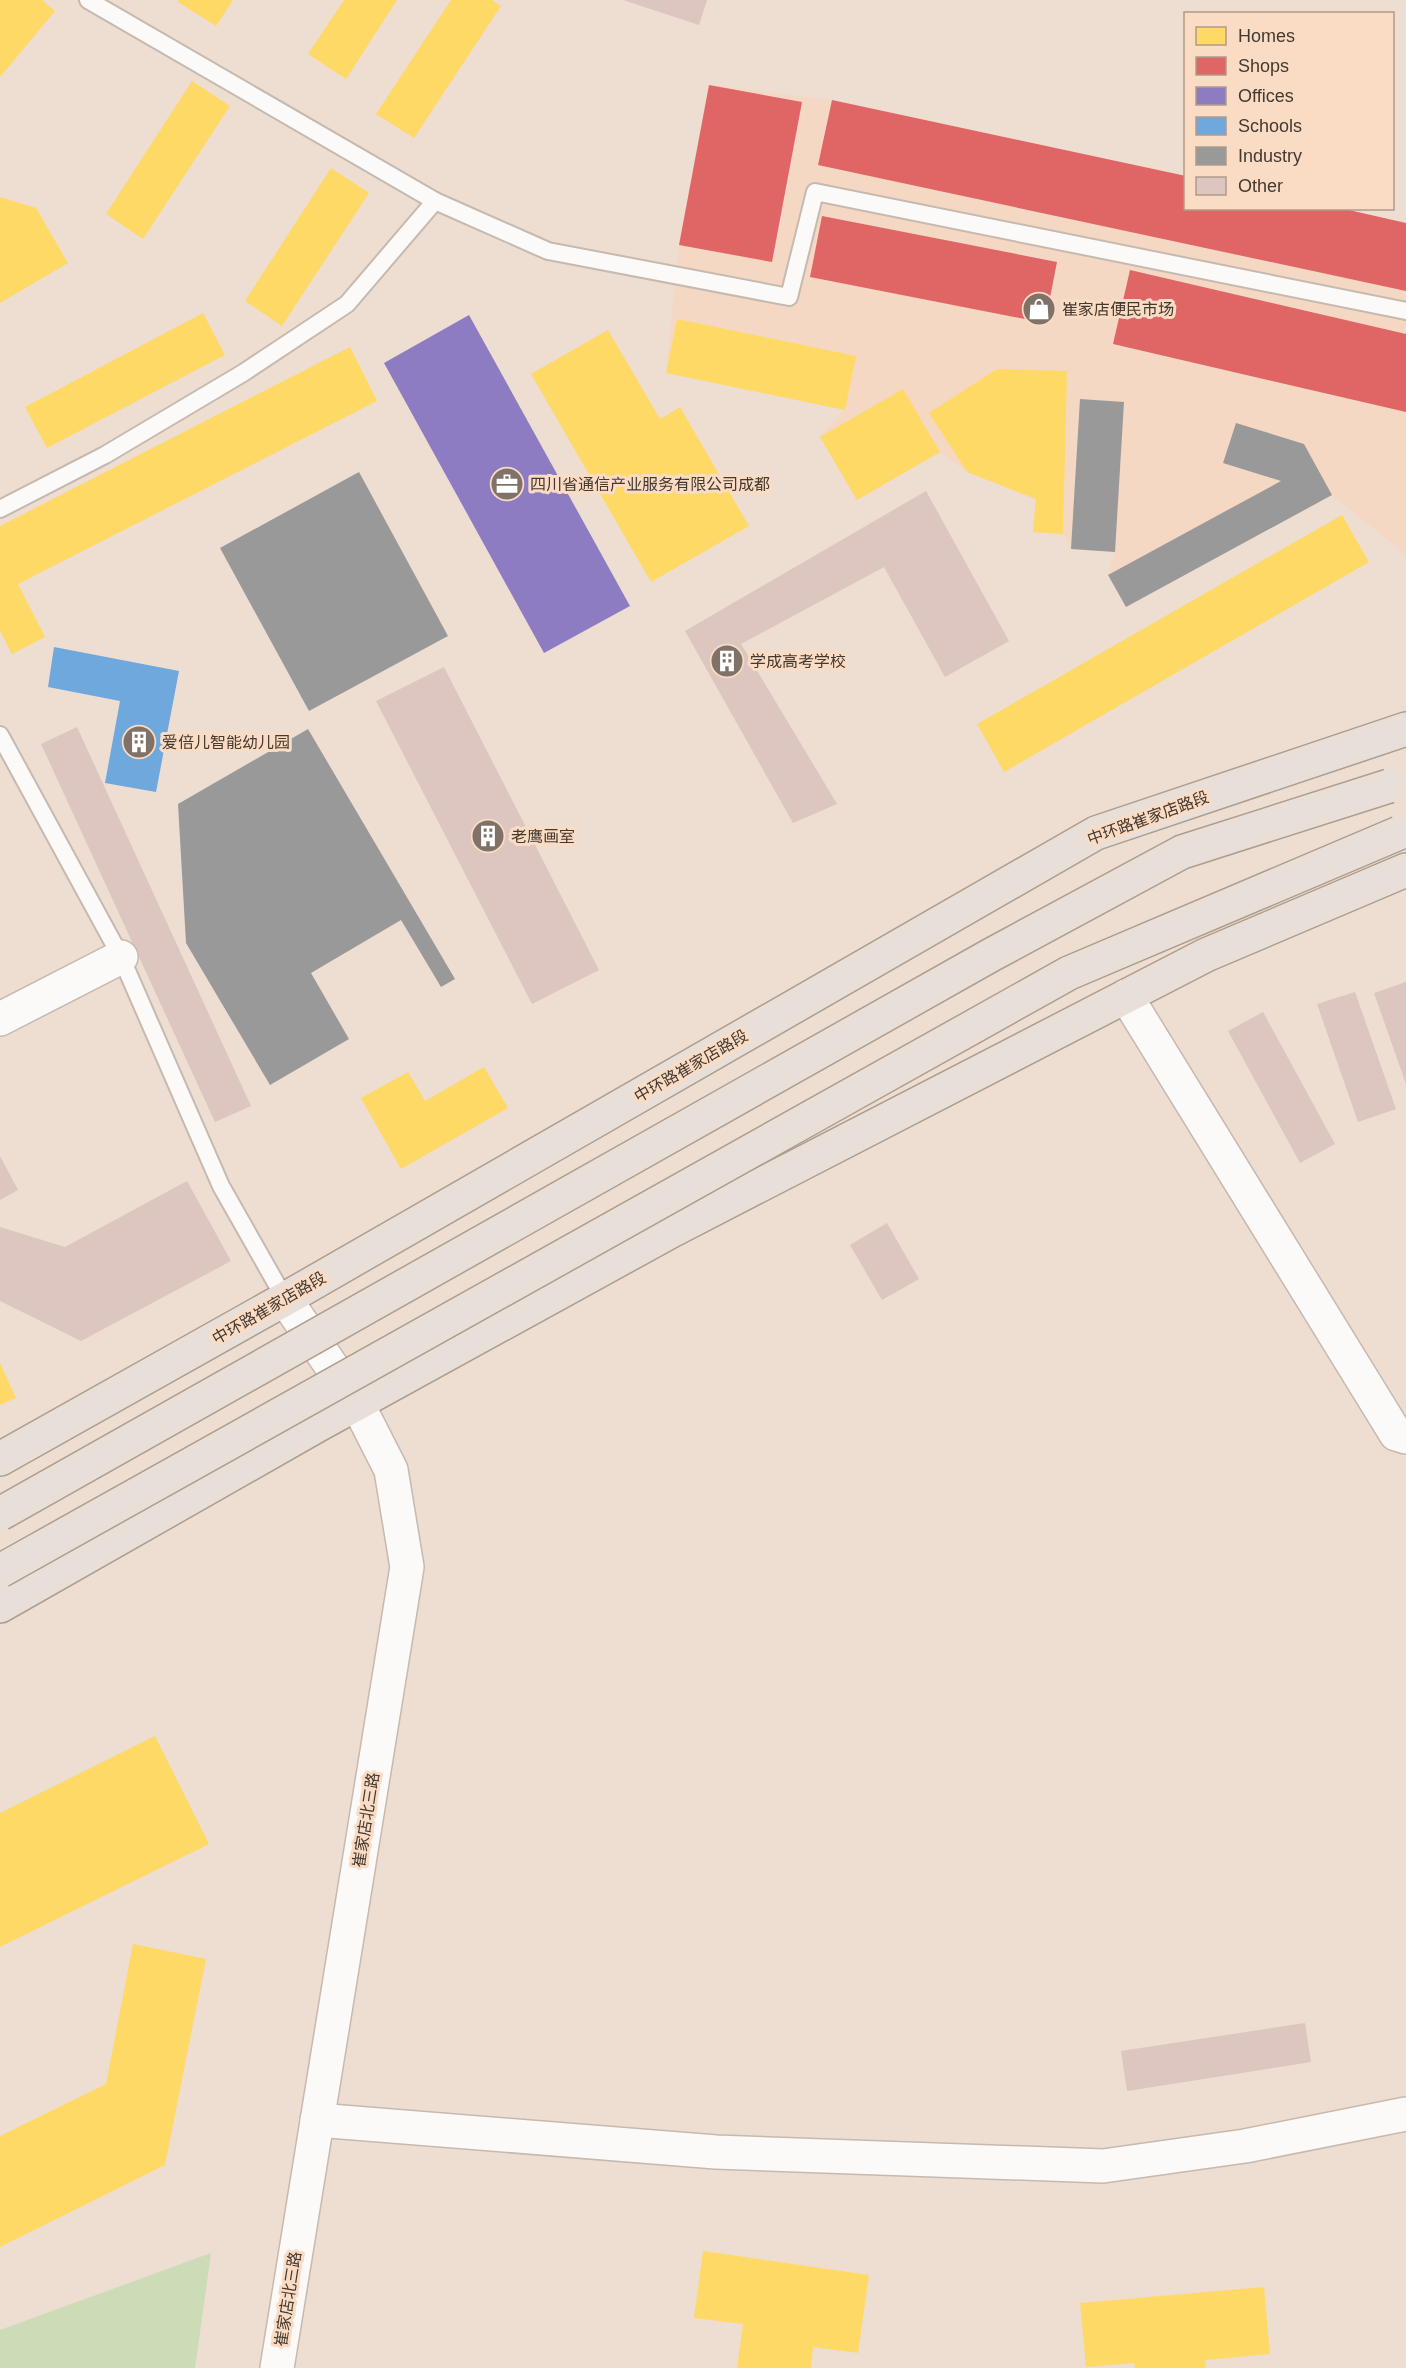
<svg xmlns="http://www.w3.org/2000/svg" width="1406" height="2368" font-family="Helvetica,'Noto Sans SC',sans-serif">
	<rect width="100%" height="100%" fill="#eeddd1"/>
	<path fill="#f4d8c3" d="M709,85L832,100L1185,176L1186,208L1340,209L1406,223V555L1332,495L1126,607L1108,575L1115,552L1071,549L1063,534L1033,532L1035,499L967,472L940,452L857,500L820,437L844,410L666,373L679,245Z"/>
	<path fill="#cbdcb7" d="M211,2253L195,2368H0V2330Z"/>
	<g fill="#ffd966">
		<path d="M0,0H42L55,11L0,77Z"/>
		<path d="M179,0H233L216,26L178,2Z"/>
		<path d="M344,0H397L346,79L308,54Z"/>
		<path d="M451,0H492L501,6L414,138L376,114Z"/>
		<path d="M192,81L230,106L143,239L106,214Z"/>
		<path d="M331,168L369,193L282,326L245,301Z"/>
		<path d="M0,197L36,208L68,263L0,303Z"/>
		<path d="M203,313L225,355L47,448L25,407Z"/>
		<path d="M677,319L856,356L845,410L666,373Z"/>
		<path d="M608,330L660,419L680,407L749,526L651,582L531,374Z"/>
		<path d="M350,347L377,401L18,584L45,637L12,654L0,631V526Z"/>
		<path d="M997,369L1067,371L1063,534L1033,532L1036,499L967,472L929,413Z"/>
		<path d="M903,389L940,452L857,500L820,437Z"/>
		<path d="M1342,515L1369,562L1004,772L977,724Z"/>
		<path d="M484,1067L508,1108L401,1169L361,1098L408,1072L425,1101Z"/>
		<path d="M0,1363L16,1398L0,1405Z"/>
		<path d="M155,1736L209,1844L0,1947V1813Z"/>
		<path d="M133,1944L206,1959L165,2165L0,2247V2136L106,2084Z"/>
		<path d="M703,2251L869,2275L858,2353L813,2347L811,2368H737L743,2324L694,2318Z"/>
		<path d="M1264,2287L1270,2354L1205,2360L1206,2368H1135L1134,2363L1086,2367L1080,2303Z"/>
	</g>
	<g fill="#e06666">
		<path d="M709,85L802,102L772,262L679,245Z"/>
		<path d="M832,100L1186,176V208H1340L1406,223V291L818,165Z"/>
		<path d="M822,216L1057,262L1045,323L810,277Z"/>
		<path d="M1130,270L1406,334V412L1113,344Z"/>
	</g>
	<path fill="#8e7cc3" d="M469,315L630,606L544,653L384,363Z"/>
	<path fill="#6fa8dc" d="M54,647L179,671L156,792L105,783L120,701L48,687Z"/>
	<g fill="#999">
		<path d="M1080,399L1124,402L1115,552L1071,549Z"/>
		<path d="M1236,423L1304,444L1332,495L1126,607L1108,575L1281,481L1223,463Z"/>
		<path d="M359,472L448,636L309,711L220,548Z"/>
		<path d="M308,729L455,979L441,987L401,920L311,973L349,1039L270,1085L186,943L178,804Z"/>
	</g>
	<g fill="#dcc6bf">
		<path d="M623,0H707L699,25Z"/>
		<path d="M926,491L1009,641L945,677L884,567L741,644L837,804L793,823L685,631Z"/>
		<path d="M444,667L599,970L532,1004L376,701Z"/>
		<path d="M77,727L251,1106L215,1122L41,744Z"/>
		<path d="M1406,982V1084L1374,993Z"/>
		<path d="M1355,992L1396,1109L1358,1122L1317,1004Z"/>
		<path d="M1263,1012L1335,1144L1300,1163L1228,1031Z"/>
		<path d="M0,1156L18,1190L0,1200Z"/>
		<path d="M187,1181L231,1261L81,1341L0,1301V1227L65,1247Z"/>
		<path d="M887,1223L919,1279L882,1300L850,1245Z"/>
		<path d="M1305,2023L1311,2062L1127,2091L1121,2051Z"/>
	</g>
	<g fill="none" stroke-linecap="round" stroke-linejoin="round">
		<g stroke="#c6b9af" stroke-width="20">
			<g id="service">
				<path d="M88,0L435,201"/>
				<path d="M0,509L105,455L243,373L347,304L435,201L548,251L789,297L815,192L1406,311"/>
				<path d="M0,735L121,957L221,1186L285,1299"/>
			</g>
		</g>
		<g stroke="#c6b9af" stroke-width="36">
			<g id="minor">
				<path d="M1126,996L1396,1434L1406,1437"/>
				<path d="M0,1019L121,957"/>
				<path d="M317,2120L716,2152L1103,2166L1245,2146L1406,2114"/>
				<path d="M277,2368L407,1567L391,1470L357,1403L285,1299"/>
			</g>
		</g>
		<g stroke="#ae9d8c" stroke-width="36">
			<g id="primary">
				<path d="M0,1459L285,1299L1096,833L1406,729"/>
				<path d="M0,1606L318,1425L673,1230L1206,955L1406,870"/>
			</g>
		</g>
		<use href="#service" stroke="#fcfaf8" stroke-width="16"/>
		<use href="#minor" stroke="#fcfaf8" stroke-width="33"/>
		<use href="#primary" stroke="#e8e0d8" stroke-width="33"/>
		<g stroke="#ae9d8c" stroke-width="36" stroke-linecap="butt">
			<g id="primary-bridge">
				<path d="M0,1514L991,955L1182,852L1389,786"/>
				<path d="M0,1571L1069,973L1399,833"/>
			</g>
		</g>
		<use href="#primary-bridge" stroke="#e8e0d8" stroke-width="33"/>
	</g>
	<defs>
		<g id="shop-disc" transform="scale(1.725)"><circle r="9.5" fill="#807268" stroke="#fadcc5"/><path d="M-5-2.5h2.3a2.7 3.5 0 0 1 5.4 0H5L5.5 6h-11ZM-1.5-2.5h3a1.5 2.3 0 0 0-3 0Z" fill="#fff"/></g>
		<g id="office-disc" transform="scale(1.725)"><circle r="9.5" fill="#807268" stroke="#fadcc5"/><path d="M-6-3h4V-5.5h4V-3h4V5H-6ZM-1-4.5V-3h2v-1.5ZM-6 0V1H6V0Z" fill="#fff"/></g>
		<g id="building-disc" transform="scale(1.725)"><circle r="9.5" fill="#807268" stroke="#fadcc5"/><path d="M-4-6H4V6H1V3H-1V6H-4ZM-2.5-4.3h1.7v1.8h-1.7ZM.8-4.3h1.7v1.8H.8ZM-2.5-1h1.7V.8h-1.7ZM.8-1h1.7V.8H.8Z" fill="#fff"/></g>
	</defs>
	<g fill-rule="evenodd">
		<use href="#shop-disc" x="1039" y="309"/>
		<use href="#office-disc" x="507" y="484"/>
		<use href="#building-disc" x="727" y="661"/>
		<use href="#building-disc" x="139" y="742"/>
		<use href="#building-disc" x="488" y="836"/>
	</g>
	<g text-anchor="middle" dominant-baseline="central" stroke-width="6" stroke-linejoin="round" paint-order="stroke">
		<g font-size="16" fill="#44392f" stroke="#fadcc5" text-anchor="start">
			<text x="1062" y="309">崔家店便民市场</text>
			<text x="530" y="484">四川省通信产业服务有限公司成都</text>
			<text x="750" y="661">学成高考学校</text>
			<text x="162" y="742">爱倍儿智能幼儿园</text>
			<text x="511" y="836">老鹰画室</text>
		</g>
		<g font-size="16" fill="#44392f" stroke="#fadcc5">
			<text transform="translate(1148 818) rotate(-20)">中环路崔家店路段</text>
			<text transform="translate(691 1066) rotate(-30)">中环路崔家店路段</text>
			<text transform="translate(269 1308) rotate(-30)">中环路崔家店路段</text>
			<text transform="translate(366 1820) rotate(-81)">崔家店北三路</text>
			<text transform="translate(288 2299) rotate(-81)">崔家店北三路</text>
		</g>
	</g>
	<rect x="1184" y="12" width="210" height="198" fill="#fadcc5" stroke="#b19b89" stroke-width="1.5"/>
	<rect x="1196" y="27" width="30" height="18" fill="#ffd966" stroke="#b19b89" stroke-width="1.5"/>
	<text x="1238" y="42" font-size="18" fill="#44392f">Homes</text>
	<rect x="1196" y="57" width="30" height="18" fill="#e06666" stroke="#b19b89" stroke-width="1.5"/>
	<text x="1238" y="72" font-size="18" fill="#44392f">Shops</text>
	<rect x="1196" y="87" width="30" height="18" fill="#8e7cc3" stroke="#b19b89" stroke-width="1.5"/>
	<text x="1238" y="102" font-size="18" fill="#44392f">Offices</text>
	<rect x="1196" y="117" width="30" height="18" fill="#6fa8dc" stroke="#b19b89" stroke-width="1.5"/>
	<text x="1238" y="132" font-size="18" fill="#44392f">Schools</text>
	<rect x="1196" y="147" width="30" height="18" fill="#999999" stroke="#b19b89" stroke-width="1.5"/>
	<text x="1238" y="162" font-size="18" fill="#44392f">Industry</text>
	<rect x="1196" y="177" width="30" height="18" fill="#dcc6bf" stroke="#b19b89" stroke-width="1.5"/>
	<text x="1238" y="192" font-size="18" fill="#44392f">Other</text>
</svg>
